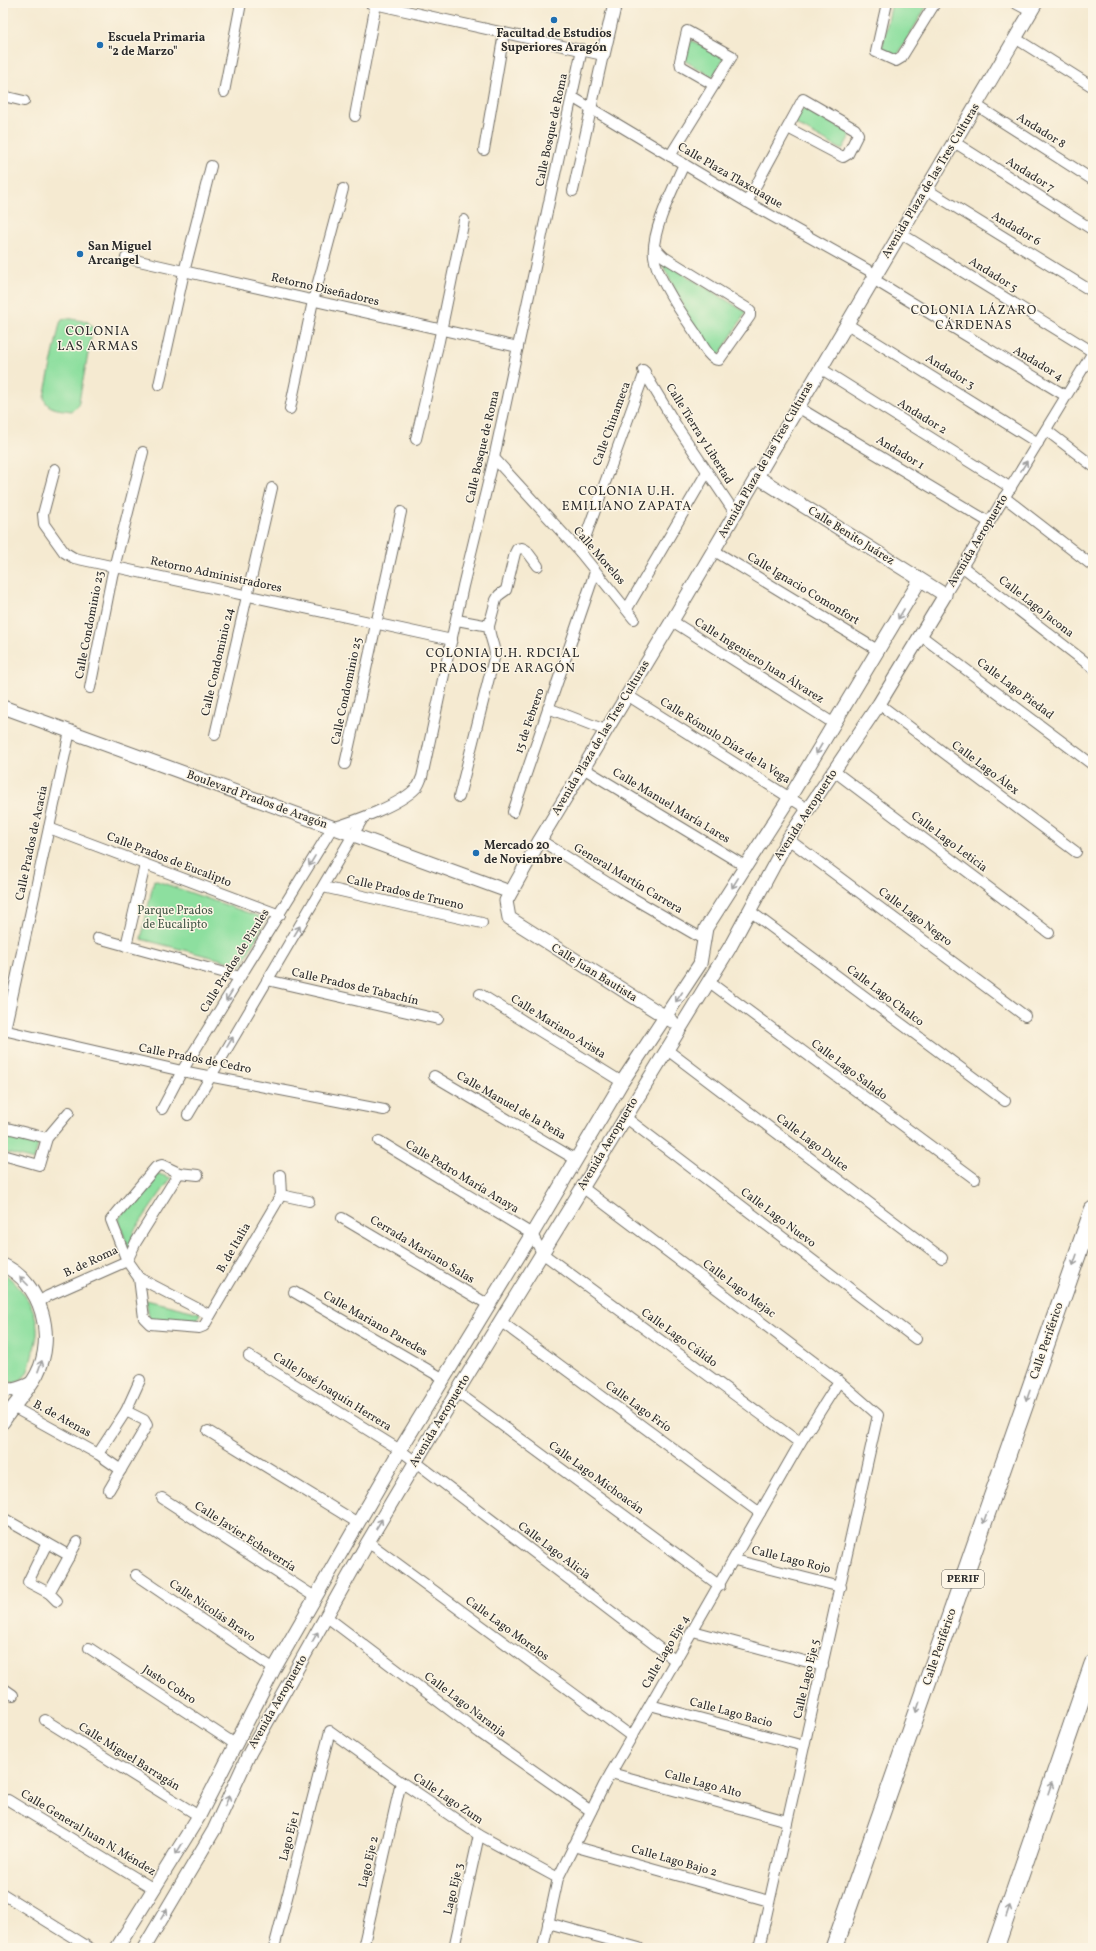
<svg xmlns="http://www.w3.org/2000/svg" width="1096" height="1951" font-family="Vollkorn,serif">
	<rect width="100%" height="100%" fill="#fcf5e5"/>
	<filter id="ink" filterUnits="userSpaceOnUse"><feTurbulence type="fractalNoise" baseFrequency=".025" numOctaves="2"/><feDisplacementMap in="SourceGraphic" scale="8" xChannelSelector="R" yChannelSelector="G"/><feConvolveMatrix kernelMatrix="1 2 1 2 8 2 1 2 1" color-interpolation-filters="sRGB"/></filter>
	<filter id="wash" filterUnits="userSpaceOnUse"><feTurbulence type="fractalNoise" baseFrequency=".012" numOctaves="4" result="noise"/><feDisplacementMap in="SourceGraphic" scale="16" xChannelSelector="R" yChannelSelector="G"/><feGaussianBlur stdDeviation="0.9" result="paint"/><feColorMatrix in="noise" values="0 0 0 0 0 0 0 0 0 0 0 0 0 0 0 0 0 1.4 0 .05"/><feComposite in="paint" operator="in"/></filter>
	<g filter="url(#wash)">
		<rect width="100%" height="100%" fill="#f5ead1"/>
		<g fill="#8ddf9f" stroke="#5c8565">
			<path d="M892,3L928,4L897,56L882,48Z"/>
			<path d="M691,40L724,58L713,77L685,61Z"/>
			<path d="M804,107L851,134L842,150L794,123Z"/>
			<path d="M660,260L746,312L717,359L690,319Z"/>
			<path d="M67,318L88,322L93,328L78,406L71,411C60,409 46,410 44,397L60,323L62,320Z"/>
			<path d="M154,880L266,919L242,965L141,939Z"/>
			<path d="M3,1131L39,1141L34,1160L3,1152Z"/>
			<path d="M156,1173L171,1178L134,1231L129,1250L118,1219Z"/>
			<path d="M3,1272C21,1287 39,1309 37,1335C36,1342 34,1349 32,1356C29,1369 28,1377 15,1383L3,1380Z"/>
			<path d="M146,1300L200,1313L195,1326L150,1322Z"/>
		</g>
	</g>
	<g filter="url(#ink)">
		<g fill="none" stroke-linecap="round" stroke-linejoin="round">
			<g stroke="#726e65" stroke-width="12">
				<g id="minor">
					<path d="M370,3L603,55L573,191"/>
					<path d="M887,3L876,52L896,61L901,58L935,3"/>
					<path d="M1015,3L1030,11"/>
					<path d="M1015,38L1093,87"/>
					<path d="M224,92L241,3"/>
					<path d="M3,96L24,101"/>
					<path d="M572,97L747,202L875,274"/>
					<path d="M976,105L1093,180"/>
					<path d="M355,116L376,4"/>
					<path d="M954,142L1093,230"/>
					<path d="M484,150L504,33"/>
					<path d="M670,156L732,56L687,31L680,61L681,66L714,85"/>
					<path d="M926,189L1093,292"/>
					<path d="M747,202L803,99L855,129L858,134L848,154L843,157L788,128"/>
					<path d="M900,233L1093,352L945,595"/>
					<path d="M654,247L664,257L750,310V316L719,360C709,360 701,342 696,334C684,317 656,276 654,256C651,231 674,187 684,164"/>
					<path d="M126,258L518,347"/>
					<path d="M873,279L1066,396"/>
					<path d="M847,324L1038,443"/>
					<path d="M820,368L1011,488"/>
					<path d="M643,370L676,425L735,513"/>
					<path d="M159,385L184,272L211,166"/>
					<path d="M796,406L989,522"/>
					<path d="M290,409L313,301L343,189"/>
					<path d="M1046,430L1093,466"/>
					<path d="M416,439L439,341L464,220"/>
					<path d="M494,458L580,552L634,619"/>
					<path d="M55,469L43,514L44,524L64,552L74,558L452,640"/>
					<path d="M1004,497L1093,566"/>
					<path d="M713,550L879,651"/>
					<path d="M580,552L645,372"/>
					<path d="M963,567L1093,668"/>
					<path d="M627,609L707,472"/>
					<path d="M457,620L489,626C489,636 494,644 495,654L459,797"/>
					<path d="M672,621L833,723"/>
					<path d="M489,626L496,600L499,595L506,590L515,553L517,549L522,548L526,550L538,566"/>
					<path d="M920,635L1093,765"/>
					<path d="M90,688L112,576L143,452"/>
					<path d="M627,695L809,810"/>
					<path d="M879,704L1076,852"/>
					<path d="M548,708L605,730"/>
					<path d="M215,735L272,488"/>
					<path d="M345,764L401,512"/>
					<path d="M583,768L745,866"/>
					<path d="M834,771L1049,933"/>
					<path d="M513,812L595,572"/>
					<path d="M49,828L280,915"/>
					<path d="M788,839L1025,1016"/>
					<path d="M540,840L622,892L703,939"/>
					<path d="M323,887L482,923"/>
					<path d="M750,911L1005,1101"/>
					<path d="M98,938L240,977"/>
					<path d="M126,946L145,865"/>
					<path d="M267,980L438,1019"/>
					<path d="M708,981L975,1179"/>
					<path d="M480,994L622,1082"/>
					<path d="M3,1030L182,1071L384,1110"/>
					<path d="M5,1030L70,731"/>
					<path d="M666,1049L942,1258"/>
					<path d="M434,1076L575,1159"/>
					<path d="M162,1109L182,1071L332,828C355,821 400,805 416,788C419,786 420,781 422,777L463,586L494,458L582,49"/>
					<path d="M188,1115L363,818"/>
					<path d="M625,1117L916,1339"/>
					<path d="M3,1127L47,1138"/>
					<path d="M379,1141L532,1234L542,1253L800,1443"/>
					<path d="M3,1155L39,1165L47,1138L69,1112"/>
					<path d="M198,1175L179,1173L162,1165L156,1167L111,1220L127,1261L139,1278L144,1318L150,1324L199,1328L204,1326L281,1195"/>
					<path d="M280,1175L281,1195L309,1201"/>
					<path d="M582,1187L839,1381L878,1415L759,1948"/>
					<path d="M342,1218L489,1305"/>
					<path d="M139,1278L210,1315"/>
					<path d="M294,1292L444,1379"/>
					<path d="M39,1302L48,1296L127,1261L136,1242L179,1173"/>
					<path d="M500,1321L760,1513"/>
					<path d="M249,1356L400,1450L676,1661"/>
					<path d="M457,1392L720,1586"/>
					<path d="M13,1407L98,1454L121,1470"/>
					<path d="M208,1431L358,1523"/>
					<path d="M98,1454L126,1411L140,1380"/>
					<path d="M109,1490L147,1425L144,1420L126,1411"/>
					<path d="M162,1498L315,1597"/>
					<path d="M3,1518L70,1556"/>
					<path d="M368,1542L631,1736"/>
					<path d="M47,1543L28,1582L49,1593L57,1601"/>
					<path d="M735,1560L841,1587"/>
					<path d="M136,1575L274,1669"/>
					<path d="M49,1593L77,1542"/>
					<path d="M327,1617L480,1733L591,1811"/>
					<path d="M693,1631L823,1666"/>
					<path d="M89,1648L235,1744"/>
					<path d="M3,1688L13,1695"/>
					<path d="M650,1705L804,1746"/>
					<path d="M45,1720L199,1816"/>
					<path d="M611,1773L787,1821"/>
					<path d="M8,1800L154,1889"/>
					<path d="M573,1846L769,1901"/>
					<path d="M3,1894L90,1948"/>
					<path d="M548,1923L639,1948"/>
					<path d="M274,1948L330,1731L401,1782L479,1835L558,1878"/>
					<path d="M363,1948L401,1782"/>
					<path d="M454,1948L479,1835"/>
					<path d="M543,1948L558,1878L604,1785L800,1443L839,1381"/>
				</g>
			</g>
			<g stroke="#726e65" stroke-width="15">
				<g id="tertiary">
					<path d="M603,55L615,3"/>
					<path d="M3,707L510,892"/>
					<path d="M672,1021L509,918L506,901L540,840L672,621L1036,3"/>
					<path d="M3,1265C42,1283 56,1337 37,1374C28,1391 13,1405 3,1422"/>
					<path d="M3,1388C13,1392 20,1388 30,1384"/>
					<path d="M117,1948L199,1816L274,1669L400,1450L532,1234L622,1082L700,964L706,928L790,797L920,580"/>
					<path d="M144,1948L214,1830L250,1752L368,1542L457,1392L730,947L788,839L879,704L945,595L756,476"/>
				</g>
			</g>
			<g stroke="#726e65" stroke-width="19">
				<g id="trunk">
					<path d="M834,1948L1093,1210"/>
					<path d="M995,1948L1093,1664"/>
				</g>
			</g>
			<use href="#minor" stroke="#fff" stroke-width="10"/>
			<use href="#tertiary" stroke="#fff" stroke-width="13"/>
			<use href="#trunk" stroke="#fff" stroke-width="17"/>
		</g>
		<defs><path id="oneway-shaft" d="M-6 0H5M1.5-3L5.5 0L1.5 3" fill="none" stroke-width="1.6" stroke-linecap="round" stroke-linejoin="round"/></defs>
		<g stroke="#a0a0a0">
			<use href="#oneway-shaft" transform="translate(1024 466) rotate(-58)"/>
			<use href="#oneway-shaft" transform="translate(901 614) rotate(121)"/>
			<use href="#oneway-shaft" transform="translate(819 749) rotate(120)"/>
			<use href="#oneway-shaft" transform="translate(312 861) rotate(121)"/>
			<use href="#oneway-shaft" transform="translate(735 883) rotate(122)"/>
			<use href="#oneway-shaft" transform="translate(297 931) rotate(-59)"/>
			<use href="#oneway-shaft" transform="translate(229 996) rotate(122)"/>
			<use href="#oneway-shaft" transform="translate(679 997) rotate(124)"/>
			<use href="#oneway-shaft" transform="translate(230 1042) rotate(-59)"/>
			<use href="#oneway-shaft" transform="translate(1075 1260) rotate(109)"/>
			<use href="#oneway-shaft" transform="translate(24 1281) rotate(-135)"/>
			<use href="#oneway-shaft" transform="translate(40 1366) rotate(-70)"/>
			<use href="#oneway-shaft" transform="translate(1028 1396) rotate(109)"/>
			<use href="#oneway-shaft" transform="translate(985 1518) rotate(109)"/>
			<use href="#oneway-shaft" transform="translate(379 1524) rotate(-59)"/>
			<use href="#oneway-shaft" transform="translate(315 1637) rotate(-60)"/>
			<use href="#oneway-shaft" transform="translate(918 1707) rotate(109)"/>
			<use href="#oneway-shaft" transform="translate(1050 1788) rotate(-71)"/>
			<use href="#oneway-shaft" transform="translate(227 1801) rotate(-66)"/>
			<use href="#oneway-shaft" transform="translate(179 1849) rotate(122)"/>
			<use href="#oneway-shaft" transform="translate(1008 1911) rotate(-71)"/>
			<use href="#oneway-shaft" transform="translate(164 1914) rotate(-59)"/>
		</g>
	</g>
	<g fill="#1f6fb2" stroke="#fcf5e5" stroke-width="1.5">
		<circle cx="554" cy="20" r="4"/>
		<circle cx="100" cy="45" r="4"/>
		<circle cx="80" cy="254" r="4"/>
		<circle cx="476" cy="853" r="4"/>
	</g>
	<g text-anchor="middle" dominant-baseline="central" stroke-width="3" stroke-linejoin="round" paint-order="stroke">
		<rect fill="#fcf5e5" stroke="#6a6863" stroke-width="1" x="942" y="1570" width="42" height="18" rx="3"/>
		<g font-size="11" font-weight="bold" fill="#2b2b2b">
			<text x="963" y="1579">PERIF</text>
		</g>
		<g font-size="12" font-weight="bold" fill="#2b2b2b" stroke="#fcf5e5" text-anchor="start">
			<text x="554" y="34" text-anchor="middle">Facultad de Estudios<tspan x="554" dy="14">Superiores Aragón</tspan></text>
			<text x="108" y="38">Escuela Primaria<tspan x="108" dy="14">"2 de Marzo"</tspan></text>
			<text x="88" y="247">San Miguel<tspan x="88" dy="14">Arcangel</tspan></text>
			<text x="484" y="846">Mercado 20<tspan x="484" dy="14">de Noviembre</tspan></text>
		</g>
		<g font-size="12" fill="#2b2b2b" stroke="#fcf5e5">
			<text transform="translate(552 130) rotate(-78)">Calle Bosque de Roma</text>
			<text transform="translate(1041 131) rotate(32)">Andador 8</text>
			<text transform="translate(1030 175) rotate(32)">Andador 7</text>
			<text transform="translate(730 176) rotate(30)">Calle Plaza Tlaxcuaque</text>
			<text transform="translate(931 181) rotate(-59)">Avenida Plaza de las Tres Culturas</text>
			<text transform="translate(1016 229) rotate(31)">Andador 6</text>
			<text transform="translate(993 275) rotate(32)">Andador 5</text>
			<text transform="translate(325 290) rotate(13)">Retorno Diseñadores</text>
			<text transform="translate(1038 364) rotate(31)">Andador 4</text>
			<text transform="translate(950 372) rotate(32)">Andador 3</text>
			<text transform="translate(922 417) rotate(32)">Andador 2</text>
			<text transform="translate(612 424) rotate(-70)">Calle Chinameca</text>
			<text transform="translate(699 434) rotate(58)">Calle Tierra y Libertad</text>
			<text transform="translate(483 447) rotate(-77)">Calle Bosque de Roma</text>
			<text transform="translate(900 453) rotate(31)">Andador 1</text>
			<text transform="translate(766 460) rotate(-60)">Avenida Plaza de las Tres Culturas</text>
			<text transform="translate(851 536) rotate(32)">Calle Benito Juárez</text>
			<text transform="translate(978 541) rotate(-59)">Avenida Aeropuerto</text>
			<text transform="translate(599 556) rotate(49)">Calle Morelos</text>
			<text transform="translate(216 575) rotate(12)">Retorno Administradores</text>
			<text transform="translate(803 589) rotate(31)">Calle Ignacio Comonfort</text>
			<text transform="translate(1036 607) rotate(38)">Calle Lago Jacona</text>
			<text transform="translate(90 625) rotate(-79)">Calle Condominio 23</text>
			<text transform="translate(759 661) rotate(32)">Calle Ingeniero Juan Álvarez</text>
			<text transform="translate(218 662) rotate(-77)">Calle Condominio 24</text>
			<text transform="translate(1015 689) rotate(37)">Calle Lago Piedad</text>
			<text transform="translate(347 691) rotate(-78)">Calle Condominio 25</text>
			<text transform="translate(530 721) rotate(-71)">15 de Febrero</text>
			<text transform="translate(601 738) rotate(-59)">Avenida Plaza de las Tres Culturas</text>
			<text transform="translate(725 741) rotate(32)">Calle Rómulo Díaz de la Vega</text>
			<text transform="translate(985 768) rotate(37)">Calle Lago Álex</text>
			<text transform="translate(257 800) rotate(20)">Boulevard Prados de Aragón</text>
			<text transform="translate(671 806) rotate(31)">Calle Manuel María Lares</text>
			<text transform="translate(806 815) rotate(-57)">Avenida Aeropuerto</text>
			<text transform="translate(949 842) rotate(37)">Calle Lago Leticia</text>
			<text transform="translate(32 843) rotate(-78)">Calle Prados de Acacia</text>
			<text transform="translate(169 860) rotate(21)">Calle Prados de Eucalipto</text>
			<text transform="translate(628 879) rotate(31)">General Martín Carrera</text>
			<text transform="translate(405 893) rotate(13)">Calle Prados de Trueno</text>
			<text transform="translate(915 917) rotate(37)">Calle Lago Negro</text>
			<text transform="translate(235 961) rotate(-58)">Calle Prados de Pirules</text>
			<text transform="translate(594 973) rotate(32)">Calle Juan Bautista</text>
			<text transform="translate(355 987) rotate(13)">Calle Prados de Tabachín</text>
			<text transform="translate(885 996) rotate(37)">Calle Lago Chalco</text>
			<text transform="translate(558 1027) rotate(32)">Calle Mariano Arista</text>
			<text transform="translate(195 1059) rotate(11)">Calle Prados de Cedro</text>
			<text transform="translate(849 1070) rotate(37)">Calle Lago Salado</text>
			<text transform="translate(511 1106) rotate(30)">Calle Manuel de la Peña</text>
			<text transform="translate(812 1143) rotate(37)">Calle Lago Dulce</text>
			<text transform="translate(608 1144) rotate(-59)">Avenida Aeropuerto</text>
			<text transform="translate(462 1177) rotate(31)">Calle Pedro María Anaya</text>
			<text transform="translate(778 1218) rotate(37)">Calle Lago Nuevo</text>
			<text transform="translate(234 1248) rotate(-60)">B. de Italia</text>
			<text transform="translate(422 1250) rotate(31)">Cerrada Mariano Salas</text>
			<text transform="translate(91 1262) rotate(-25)">B. de Roma</text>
			<text transform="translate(739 1289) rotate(37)">Calle Lago Mejac</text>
			<text transform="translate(375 1324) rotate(30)">Calle Mariano Paredes</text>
			<text transform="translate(679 1338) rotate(36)">Calle Lago Cálido</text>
			<text transform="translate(1047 1341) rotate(-71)">Calle Periférico</text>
			<text transform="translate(332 1392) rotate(32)">Calle José Joaquín Herrera</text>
			<text transform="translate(638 1407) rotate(36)">Calle Lago Frío</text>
			<text transform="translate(62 1419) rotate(29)">B. de Atenas</text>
			<text transform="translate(440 1421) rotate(-59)">Avenida Aeropuerto</text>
			<text transform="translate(596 1478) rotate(36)">Calle Lago Michoacán</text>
			<text transform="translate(245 1537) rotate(33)">Calle Javier Echeverría</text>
			<text transform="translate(554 1551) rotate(37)">Calle Lago Alicia</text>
			<text transform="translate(791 1560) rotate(14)">Calle Lago Rojo</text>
			<text transform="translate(212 1611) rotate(34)">Calle Nicolás Bravo</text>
			<text transform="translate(507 1629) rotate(36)">Calle Lago Morelos</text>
			<text transform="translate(940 1647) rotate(-71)">Calle Periférico</text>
			<text transform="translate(666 1652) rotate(-60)">Calle Lago Eje 4</text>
			<text transform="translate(807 1679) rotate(-77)">Calle Lago Eje 5</text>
			<text transform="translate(169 1685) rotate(33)">Justo Cobro</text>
			<text transform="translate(278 1702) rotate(-60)">Avenida Aeropuerto</text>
			<text transform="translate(465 1705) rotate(37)">Calle Lago Naranja</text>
			<text transform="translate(731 1713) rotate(15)">Calle Lago Bacio</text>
			<text transform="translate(129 1757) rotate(32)">Calle Miguel Barragán</text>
			<text transform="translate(703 1784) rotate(15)">Calle Lago Alto</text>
			<text transform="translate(448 1799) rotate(34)">Calle Lago Zum</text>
			<text transform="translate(88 1833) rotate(31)">Calle General Juan N. Méndez</text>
			<text transform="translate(290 1836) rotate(-76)">Lago Eje 1</text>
			<text transform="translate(674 1861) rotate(16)">Calle Lago Bajo 2</text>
			<text transform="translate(369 1862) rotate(-77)">Lago Eje 2</text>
			<text transform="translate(454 1889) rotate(-77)">Lago Eje 3</text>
		</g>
		<g font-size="12" fill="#445848" stroke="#fcf5e5">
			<text x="175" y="911">Parque Prados<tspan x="175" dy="14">de Eucalipto</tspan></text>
		</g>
		<g font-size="13" letter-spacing="1" fill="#2b2b2b" stroke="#fcf5e5">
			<text x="974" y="311">COLONIA LÁZARO<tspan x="974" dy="15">CÁRDENAS</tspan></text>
			<text x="98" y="332">COLONIA<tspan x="98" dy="15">LAS ARMAS</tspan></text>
			<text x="627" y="492">COLONIA U.H.<tspan x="627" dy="15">EMILIANO ZAPATA</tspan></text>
			<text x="503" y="654">COLONIA U.H. RDCIAL<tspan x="503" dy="15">PRADOS DE ARAGÓN</tspan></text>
		</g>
	</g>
	<rect width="1096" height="1951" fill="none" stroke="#fcf5e5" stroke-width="16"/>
</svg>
